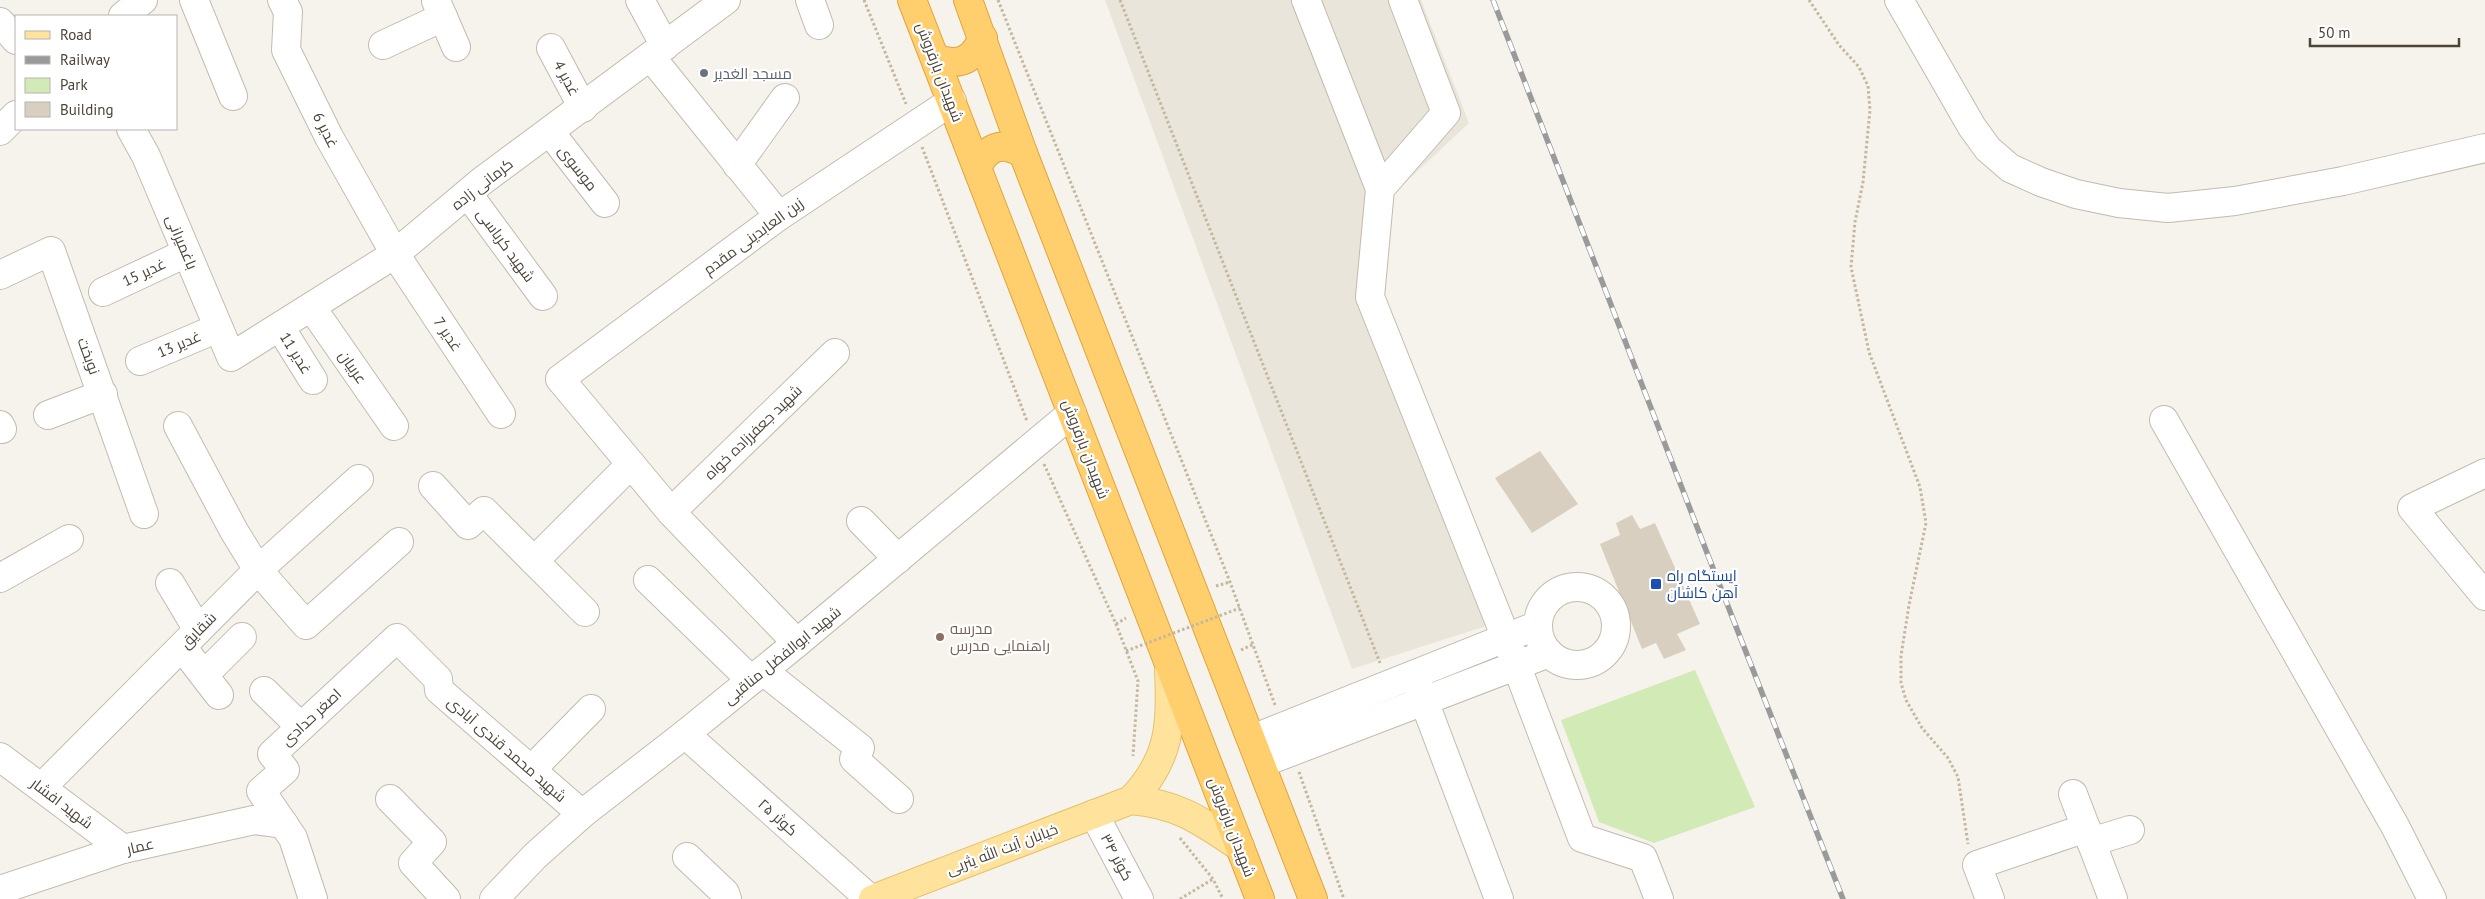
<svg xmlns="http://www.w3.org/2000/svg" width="2485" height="899" font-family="'PT Sans',Cairo,sans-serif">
	<rect width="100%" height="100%" fill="#f6f3ec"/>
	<path fill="#eae5da" d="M1105,0H1421L1469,123L1392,195L1382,289L1502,621L1352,669Z"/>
	<path fill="#d2eab5" d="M1695,670L1755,807L1654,843L1599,822L1561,720Z"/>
	<g fill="#d8cfc1">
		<path d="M1540,451L1578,504L1532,533L1495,478Z"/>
		<path d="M1632,515L1640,529L1655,523L1700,624L1677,634L1686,650L1664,659L1656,643L1642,649L1600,544L1620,535L1616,523Z"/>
	</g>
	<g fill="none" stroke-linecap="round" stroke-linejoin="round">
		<g stroke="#c2bbae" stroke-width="30">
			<g id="minor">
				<path d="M194,0L233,96"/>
				<path d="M282,0L288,12L286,50L329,137L395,254L501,414"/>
				<path d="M640,0L665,46"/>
				<path d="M810,0L819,25"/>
				<path d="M1306,0L1380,189"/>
				<path d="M1403,0L1446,113L1380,189L1370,297L1506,638L1582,838L1643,858L1659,899"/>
				<path d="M1899,0L1972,127L1988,149L2010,168L2041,182L2076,194L2119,203L2168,208L2235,201L2343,181L2485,148"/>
				<path d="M436,1L456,47"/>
				<path d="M123,16L143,0"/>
				<path d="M0,22L16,40"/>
				<path d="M383,45L443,17"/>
				<path d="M551,48L583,108"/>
				<path d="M651,57L779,216"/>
				<path d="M131,129L146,156L231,357L395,254L482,181L726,0"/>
				<path d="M0,131L16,115"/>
				<path d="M550,132L605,203"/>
				<path d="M737,165L785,98"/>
				<path d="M468,194L543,296"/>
				<path d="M0,275L51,251L144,514"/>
				<path d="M103,292L186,253"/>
				<path d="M312,308L394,426"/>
				<path d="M280,327L313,380"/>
				<path d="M140,361L218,328"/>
				<path d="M48,415L103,394"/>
				<path d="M2164,420L2395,826L2432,899"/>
				<path d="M0,425L2,429H0"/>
				<path d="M178,426L234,531L258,570L306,625L399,542"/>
				<path d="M2485,473L2412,508L2485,596"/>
				<path d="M433,486L468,525L484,511L585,612"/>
				<path d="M671,512L835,353"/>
				<path d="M861,521L898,559"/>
				<path d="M534,561L631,464"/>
				<path d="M0,578L69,539"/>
				<path d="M648,580L751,680"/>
				<path d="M170,583L198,630"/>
				<circle cx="1577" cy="626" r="39"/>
				<path d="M797,643L671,512L560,379L779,216L952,101"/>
				<path d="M182,647L219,695"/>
				<path d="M763,671L860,748L854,759L899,799"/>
				<path d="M205,674L242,637"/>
				<path d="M1418,685L1499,899"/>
				<path d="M264,691L301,727"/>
				<path d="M685,734L870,899"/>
				<path d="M1252,739L1538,625"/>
				<path d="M0,757L123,849"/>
				<path d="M1262,763L1549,653"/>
				<path d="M531,770L591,709"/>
				<path d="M42,787L258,570L359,479"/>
				<path d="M2073,794L2113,899"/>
				<path d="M390,799L432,842L413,863L446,899"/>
				<path d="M1094,814L1139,899"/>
				<path d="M2091,842L2130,830"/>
				<path d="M687,857L725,893L727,899"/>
				<path d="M0,890L123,849L254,820L284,824"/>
				<path d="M313,899L293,838L261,791L285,770L272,754L397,638L438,679L439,690L582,814"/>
				<path d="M494,899L535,856L582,814L685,734L797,643L1072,413"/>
				<path d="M1990,899L1977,865L2086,828"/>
			</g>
		</g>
		<g stroke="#e6c16a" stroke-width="30">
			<g id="major">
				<path d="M1131,800C1179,804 1201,821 1240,847"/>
				<path d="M873,899L1131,800C1170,760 1172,724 1169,671"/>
			</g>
		</g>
		<g stroke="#e0a43c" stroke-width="30">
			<g id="highway">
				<path d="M912,0L1260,899"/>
				<path d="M968,0L1023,153L1313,899"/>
				<path d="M936,59C960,66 972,61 983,38"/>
				<path d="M977,167C989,145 1001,142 1023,153"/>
			</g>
		</g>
		<g stroke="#c4b79f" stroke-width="3" stroke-dasharray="2.5 2.5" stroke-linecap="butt">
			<path d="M864,0L906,104"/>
			<path d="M998,0L1230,582L1275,705"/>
			<path d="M1120,0L1380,663"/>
			<path d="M1809,0L1839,45L1859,67L1868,86L1870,110L1863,182L1855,222L1851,267L1869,352L1920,487L1926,523L1909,605L1901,656V683L1906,700L1922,728L1948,758L1958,777L1968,844"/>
			<path d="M922,147L1027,421"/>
			<path d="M1044,464L1116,624L1138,681L1133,756"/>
			<path d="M1216,586L1230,582"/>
			<path d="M1116,624L1126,618"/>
			<path d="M1241,650L1254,644"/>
			<path d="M1299,772L1344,899"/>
			<path d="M1180,838L1213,879L1223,899"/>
			<path d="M1180,899L1213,879"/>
		</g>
		<use href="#minor" stroke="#fff" stroke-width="28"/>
		<use href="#major" stroke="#ffe39c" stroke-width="28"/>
		<use href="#highway" stroke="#ffcf6e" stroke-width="28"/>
		<g stroke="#9a9a9a" stroke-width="5.5">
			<path id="rail" d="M1493,0L1711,563L1843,899"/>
		</g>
		<use href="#rail" stroke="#fff" stroke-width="4" stroke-dasharray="11" stroke-linecap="butt"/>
		<path stroke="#c4b79f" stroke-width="3" stroke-dasharray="2.5 2.5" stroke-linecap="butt" d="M1126,651L1240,608"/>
	</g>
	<circle fill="#6b7280" stroke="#fff" stroke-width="2" cx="704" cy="73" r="5"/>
	<rect fill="#1a4fb4" stroke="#fff" stroke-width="2" x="1650" y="578" width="12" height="12" rx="2.5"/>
	<circle fill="#8d6e63" stroke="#fff" stroke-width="2" cx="940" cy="637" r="5"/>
	<g text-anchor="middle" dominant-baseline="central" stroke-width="4.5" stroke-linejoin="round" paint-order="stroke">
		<g font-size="15" fill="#4b4439" stroke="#fff">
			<text transform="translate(940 72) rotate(69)">شهیدان بارفروش</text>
			<text transform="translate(567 78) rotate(62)">غدیر 4</text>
			<text transform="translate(326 130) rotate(63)">غدیر 6</text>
			<text transform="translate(578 168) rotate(52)">موسوی</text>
			<text transform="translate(482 184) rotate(-38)">کرمانی زاده</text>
			<text transform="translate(753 236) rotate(-36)">زین العابدینی مقدم</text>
			<text transform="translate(182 242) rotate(67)">باغمیرانی</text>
			<text transform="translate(506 245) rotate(54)">شهید کرباسی</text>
			<text transform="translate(144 272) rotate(-25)">غدیر 15</text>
			<text transform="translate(448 334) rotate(56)">غدیر 7</text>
			<text transform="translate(179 344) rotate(-23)">غدیر 13</text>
			<text transform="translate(296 353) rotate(58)">غدیر 11</text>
			<text transform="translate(89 356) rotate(70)">نوبخت</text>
			<text transform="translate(353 367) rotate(55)">عربیان</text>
			<text transform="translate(753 432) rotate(-44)">شهید جعفرزاده خواه</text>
			<text transform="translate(1086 449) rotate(69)">شهیدان بارفروش</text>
			<text transform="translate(198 630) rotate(-45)">شقایق</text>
			<text transform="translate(782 655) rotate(-39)">شهید ابوالفضل مناقبی</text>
			<text transform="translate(311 717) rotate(-43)">اصغر حدادی</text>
			<text transform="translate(507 749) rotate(41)">شهید محمد قندی آبادی</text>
			<text transform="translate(62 803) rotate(37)">شهید افشار</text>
			<text transform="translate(778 817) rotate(42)">کوثر ۲۵</text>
			<text transform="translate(1232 827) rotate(69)">شهیدان بارفروش</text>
			<text transform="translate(140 846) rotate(-13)">عمار</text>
			<text transform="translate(1002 849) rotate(-21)">خیابان آیت الله یثربی</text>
			<text transform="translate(1117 857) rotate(62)">کوثر ۳۴</text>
		</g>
		<g font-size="15" fill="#5b616d" stroke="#fff" text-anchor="start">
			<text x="714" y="73">مسجد الغدیر</text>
		</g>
		<g font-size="15" fill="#164399" stroke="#fff" text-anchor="start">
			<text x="1667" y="575">ایستگاه راه<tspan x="1667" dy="17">آهن کاشان</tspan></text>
		</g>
		<g font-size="15" fill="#785e54" stroke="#fff" text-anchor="start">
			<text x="950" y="628">مدرسه<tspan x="950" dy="17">راهنمایی مدرس</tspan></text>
		</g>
	</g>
	<rect x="15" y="15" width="162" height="115" fill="#ffffff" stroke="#b7b4b0"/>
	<rect x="25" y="31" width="25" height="8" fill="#ffe39c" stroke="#b7b4b0"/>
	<text x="60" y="40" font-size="15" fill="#4b4439">Road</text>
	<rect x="25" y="56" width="25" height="8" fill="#9a9a9a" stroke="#b7b4b0"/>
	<text x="60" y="65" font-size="15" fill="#4b4439">Railway</text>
	<rect x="25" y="78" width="25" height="15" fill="#d2eab5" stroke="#b7b4b0"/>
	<text x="60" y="90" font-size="15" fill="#4b4439">Park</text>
	<rect x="25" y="102" width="25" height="15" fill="#d8cfc1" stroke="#b7b4b0"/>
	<text x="60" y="115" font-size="15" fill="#4b4439">Building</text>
	<path d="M2310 38v8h149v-8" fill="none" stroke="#4b4439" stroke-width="2.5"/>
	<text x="2318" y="38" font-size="15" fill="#4b4439" stroke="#ffffff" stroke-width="4" paint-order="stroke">50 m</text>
</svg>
